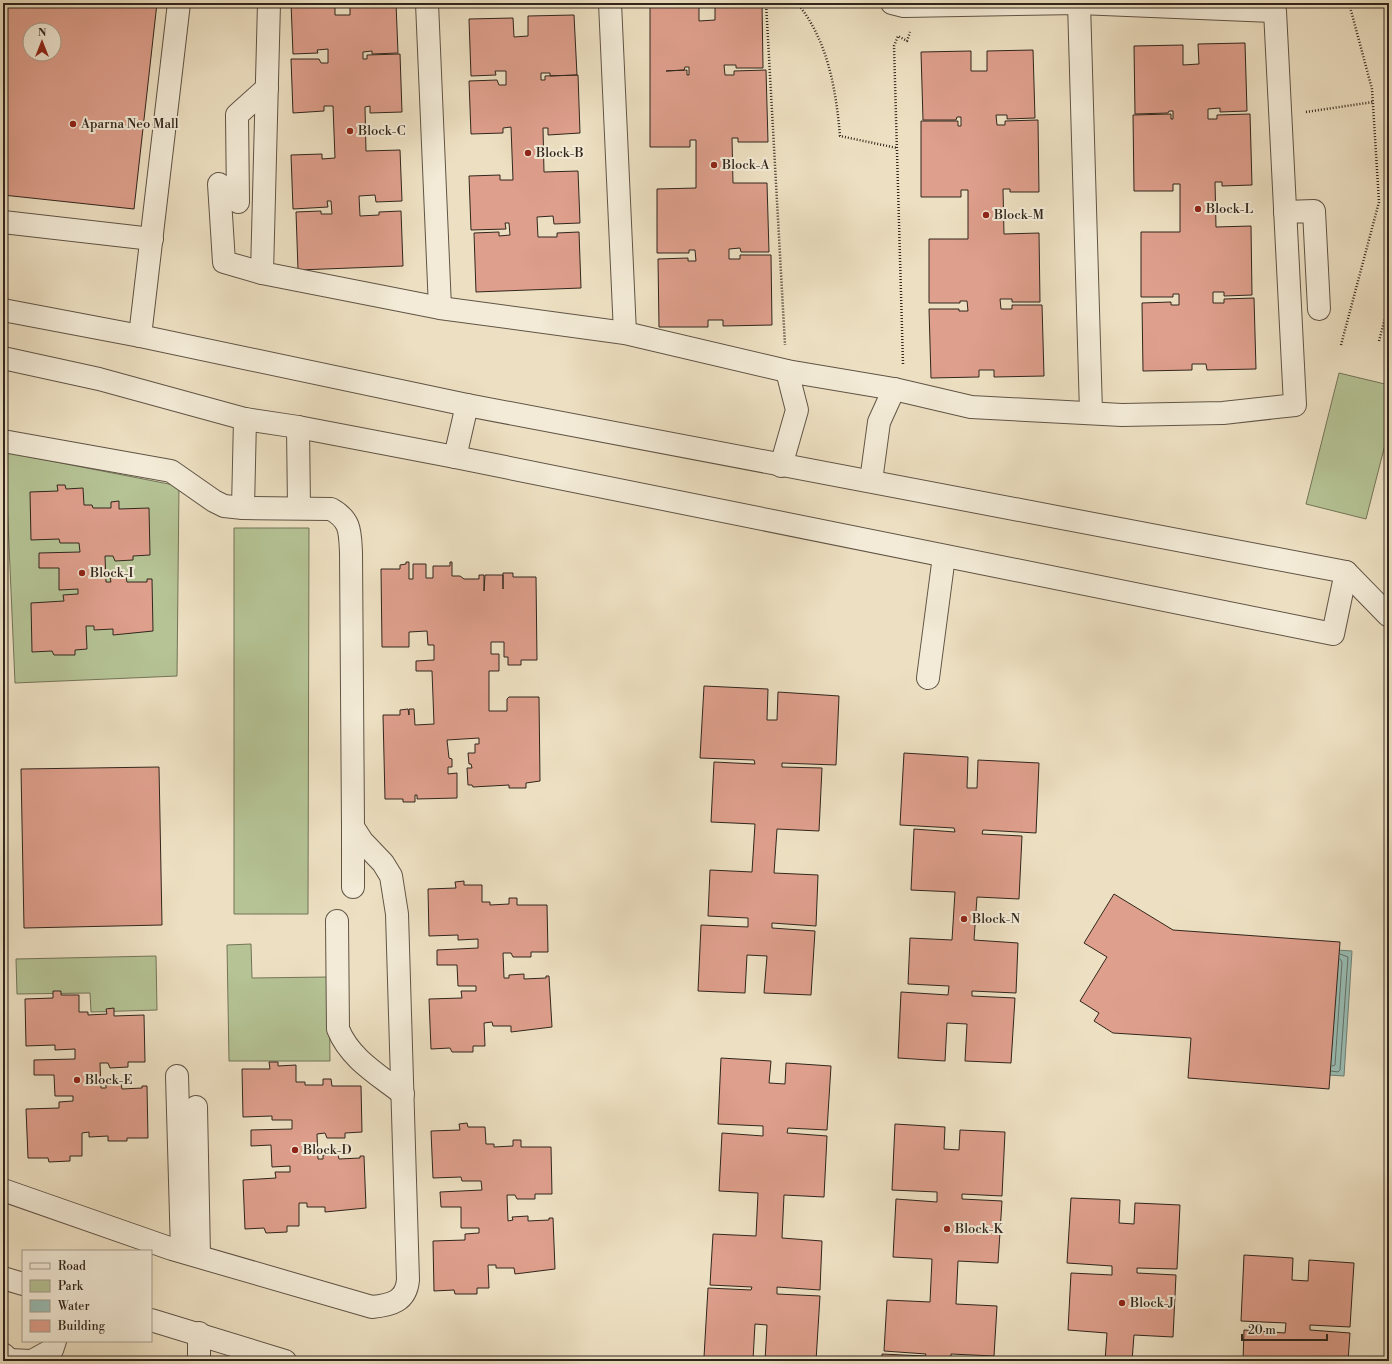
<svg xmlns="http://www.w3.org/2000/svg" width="1392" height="1364" font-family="'Libre Bodoni',serif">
	<rect width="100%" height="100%" fill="#ede0c2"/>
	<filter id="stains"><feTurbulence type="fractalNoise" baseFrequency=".005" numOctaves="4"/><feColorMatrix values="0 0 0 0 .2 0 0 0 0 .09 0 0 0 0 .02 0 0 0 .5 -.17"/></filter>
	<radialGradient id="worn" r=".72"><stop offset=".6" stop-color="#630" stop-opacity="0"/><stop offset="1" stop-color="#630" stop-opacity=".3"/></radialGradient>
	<g fill="#b5c395" stroke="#737458">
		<path d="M1339,373L1389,385V429L1366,519L1306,504Z"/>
		<path d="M5,452L179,486L177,676L15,683Z"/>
		<path d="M234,528H309L308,914H234Z"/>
		<path d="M251,944L252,978L329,977L330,1061H229L227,945Z"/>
		<path d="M156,956L157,1010L91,1012L90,993L17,994L16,959Z"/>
	</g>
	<path fill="#99bdb4" stroke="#6f8177" d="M1308,948L1352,951L1344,1076L1299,1073Z"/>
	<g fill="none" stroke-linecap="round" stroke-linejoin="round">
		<g stroke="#657268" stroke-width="1">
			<path d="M1332,1066L1335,1065L1342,962L1340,959"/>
			<path d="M1331,1071L1338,1072L1340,1070L1348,957L1340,954"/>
		</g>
	</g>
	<g fill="#de9f8c" stroke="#31261c" fill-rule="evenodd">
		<path d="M3,3H157L134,209L3,195ZM30,30H54V54H30Z"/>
		<path d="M291,3H335V15H350V3H396L398,53L372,54V51L363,52V59H367V55L400,54L402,112L370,113V106L365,107L366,151L400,150L402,201L376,202L375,195L359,196L360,216L379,215V212L401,211L403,266L298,270L296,212L321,211V214H332L331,201H327L328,207L293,209L291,155L322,154V159L335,158L333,106H324V111L293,113L291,59H319L321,63H328V49L317,50L318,53L293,54Z"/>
		<path d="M650,3H699V21L715,20V3H762L763,68H736V65H724L725,75H734V71L766,70L768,142H738V138H732L733,183H767L769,252H741L740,248L729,249V259H740V255H771L772,325L723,326V320H708V327H659L658,259L688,258V261H696L695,250H689V253H657V189L696,188V140H690V147H650ZM685,67H689V75H687V70L666,71L684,70Z"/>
		<path d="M574,15L577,75L550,76V73H541V80H545V76L578,75L580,133L548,135V128H543L544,172L578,171L580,223L554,224L553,216L537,217L538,237H557V233L579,232L581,288L476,292L474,233L499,232V236L510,235L509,223H505L506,229L471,230L469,176L500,175V180H513L511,127L503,128V133L471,134L469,81L497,80L499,85H506V71H495L496,75L471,76L469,19L513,18L514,37L528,36V16Z"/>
		<path d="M1245,43L1247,111L1220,112V108L1208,109V119H1217V115L1250,114L1252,185L1222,186V182H1215L1216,227L1251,226L1252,295L1224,296V292H1213V303H1224V299L1254,298L1256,369L1207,370L1206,364H1192V370L1143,371L1142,303L1171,302V305H1179V294H1173V297H1141V232H1180V184H1173V191H1134L1133,115L1171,114V119H1173V111H1169L1168,113L1135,114L1134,46L1183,45V65L1199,64L1198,44Z"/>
		<path d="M1033,50L1035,118L1007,119V115H996L997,125H1005V121L1038,120L1039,192H1010V189H1003L1004,234L1039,233L1040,302H1012V299H1000L1001,309H1012V305H1042L1044,376L994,377V370H979V377L931,378L929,309H959V311H968L967,301H960V303H929V239H968V190H961V197H921V121H958V126H961V117H957L956,120H923L921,52L971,51V71H987V51Z"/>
		<path d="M57,485H65L66,489L83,488L84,505H92L93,508H111V502L119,501V509L149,508L150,555L133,556V560L115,561L113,556H105L106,582H111L110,578L126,577L127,582H147V579H152L153,631L113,635V629L94,630V626H86L87,649L75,650V655H54L52,651L32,652L31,603L64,601L63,595L78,594V589L59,590V568H39V553L80,552L79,543H60L59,539L31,540L30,492L58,491Z"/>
		<path d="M406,562H409V579H413V564H426V578H433V566H450V562H452V576H460L464,579H479V575H484V591L485,575H503V589V573H513V577H536L537,660H521V665H508V657H504V642H491V654H499V671H489V711H507V699L509,697H539L540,781L526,783V788H509V785L473,787L472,785H468L467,768H472L471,764H469L468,753H475V744H479V738L447,740L449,758L452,759V767H448V774L457,773V798L417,799V795H415V802H403V799H385L383,715H400V710L408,709L409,715V709H414L415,725L434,724L432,671H416V661L434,660V645H428L427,631L409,632V647H382L381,569H400V565L406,564Z"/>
		<path d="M704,686L768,689L767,720H777L778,692L839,696L836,765L782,763V767L822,768L819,831L777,829L774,873L818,875L816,926L772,923V928L815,931L811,995L764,993L767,956L747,955L745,993L698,991L701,925L748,927V918L708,916L710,870L752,872L755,824L711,822L714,762L755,764L754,760L700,758Z"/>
		<path d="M904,753L968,757L967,788H977L978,760L1039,763L1036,833L983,830L982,834L1022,836L1019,899L977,897L974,940L1018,943L1016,993L972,991V996L1015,998L1011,1063L965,1061L967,1024L947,1023L945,1061L898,1058L901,992L948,995L949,986L908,984L910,938L952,940L955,892L911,890L914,829L955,832L954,828L900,825Z"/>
		<path d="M159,767L162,925L24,928L21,769Z"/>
		<path d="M464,881V885H482V902H490V905L509,904V898H517V905H547L548,952H531V957H513L511,953H503L504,978H509V975L524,974V979L546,978V976H549L552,1027L511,1032V1026H493L492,1022L484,1023L485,1046H473V1052H452L450,1048L431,1049L429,999L462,998L461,991H476V986H458L457,965H437V950L478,948V939L458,940V935L429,936L428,889L456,888L455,882Z"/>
		<path d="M1114,894L1173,930L1340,942L1329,1089L1188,1078L1191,1038L1113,1033L1094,1021L1099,1013L1080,1001L1107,957L1084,943Z"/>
		<path d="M53,991H61V995H79V1012H88V1015L107,1014L106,1009L114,1008V1016L144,1015L145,1062H128V1067L110,1068L108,1063H100L101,1088H106V1085L121,1084L122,1089L142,1088V1086H147L148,1138H127V1141H108V1136L89,1137V1132L82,1133V1156H70V1161L49,1162L48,1158H28L26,1109L59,1108V1102L73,1101V1096H55L54,1075H34V1060L75,1059V1049L55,1050V1045L26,1046L25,999L53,998Z"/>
		<path d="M721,1058L771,1061L769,1083L785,1084L786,1063L831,1066L827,1130L788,1128L787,1133L827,1136L824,1197L784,1195L782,1238L822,1241L820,1290L777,1287V1294L820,1296L816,1361H765L767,1325L755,1324L753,1360L704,1357L708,1288L751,1290L752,1287L710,1285L713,1234L756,1236L758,1193L719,1191L722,1133L763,1136V1126L718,1124Z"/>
		<path d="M269,1062H278V1066L296,1065V1082H305V1085H323V1079H331L332,1086H361L362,1132L345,1133V1138H327L325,1133L317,1134L318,1159H323V1155H338L339,1159L360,1158V1156H364L366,1208L325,1212V1207H307V1203H299V1226H287V1232L266,1233L264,1228L245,1229L243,1180L276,1178L275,1172H290V1166L272,1167L271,1145L251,1146V1130L292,1129V1120H272V1116L243,1117L242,1069H270Z"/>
		<path d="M467,1123L468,1127H485L486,1144H494V1147L513,1146V1140H521V1147H551L552,1194H535V1199H517L515,1195H507L508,1221L513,1220L512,1217L528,1216V1221L549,1220V1218H553L555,1269L515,1274L514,1268H496V1265H488L489,1288H477V1294H455L454,1290L434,1291L433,1241L465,1240V1234L479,1233V1228H461V1207H441L440,1192L482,1190L481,1181H462L461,1177L433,1178L431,1131L460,1130L459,1124Z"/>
		<path d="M895,1124L945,1127L944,1149L959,1150L960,1130L1005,1132L1002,1196L962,1194V1199L1002,1201L998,1263L958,1261L956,1304L997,1306L994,1356L951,1354V1360L966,1361H882V1354L925,1356L926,1354L884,1351L887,1300L930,1302L932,1259L893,1257L896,1199L937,1202V1192L892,1190Z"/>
		<path d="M1071,1198L1120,1200L1119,1223L1134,1224L1135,1203L1180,1205L1177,1269L1137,1268V1273L1176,1275L1173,1337L1134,1335L1132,1361H1105L1107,1333L1068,1330L1071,1273L1112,1275V1266L1067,1263Z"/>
		<path d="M1244,1255L1293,1258L1292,1280L1308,1281L1309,1260L1354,1263L1350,1327L1310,1325V1330L1350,1333L1348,1361H1243L1244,1330L1285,1333L1286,1323L1241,1321Z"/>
	</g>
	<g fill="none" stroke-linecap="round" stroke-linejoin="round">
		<g stroke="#605446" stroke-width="24">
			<g id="minor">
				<path d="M269,3L262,273L440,308L625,333L787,371L894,389L971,407L1122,415L1223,413L1295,405L1275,11L1079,3L904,6L892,3"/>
				<path d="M427,3L440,308"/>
				<path d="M610,3L625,333"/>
				<path d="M1079,3L1091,412"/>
				<path d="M219,184L224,262L262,273"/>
				<path d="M238,202L237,115L267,88"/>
				<path d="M1285,212L1314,211L1319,309"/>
				<path d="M3,222L152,239"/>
				<path d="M3,310L140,336L467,405L1346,572L1388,615L1389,611"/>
				<path d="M140,336L179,3"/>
				<path d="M3,358L99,379L245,419L298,427L455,457L1333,634L1346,572"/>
				<path d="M298,427L299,508"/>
				<path d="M3,441L171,471L214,501L224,506L243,508L331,509C351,520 350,532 351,553L353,827L362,841L383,863L391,876L397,914L408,1280C406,1301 392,1305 372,1307L172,1249L3,1190"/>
				<path d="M455,457L467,405"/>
				<path d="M781,466L797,410L787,371"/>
				<path d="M871,481L879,422L894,389"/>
				<path d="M243,508L245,419"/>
				<path d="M928,678L944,556"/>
				<path d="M353,887V827"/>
				<path d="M337,921L338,1029C350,1059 379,1075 403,1094"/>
				<path d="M177,1076L182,1251"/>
				<path d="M196,1107L199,1256"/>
				<path d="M3,1278L23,1284"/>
				<path d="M151,1320L285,1361"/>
				<path d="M199,1333V1361"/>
				<path d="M3,1354L10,1360L30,1361"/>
				<path d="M32,1361L52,1350L55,1341"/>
			</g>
		</g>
		<g stroke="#31261c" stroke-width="2.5" stroke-dasharray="1 2" stroke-linecap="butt">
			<path d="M766,3L785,345"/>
			<path d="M797,3C828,40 836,90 840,136L897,148"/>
			<path d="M1306,112L1373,102"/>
			<path d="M1379,341L1389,303"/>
			<path d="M1341,345L1379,202L1372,89L1349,3"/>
			<path d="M903,364L894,46L898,36L907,41L910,32"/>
		</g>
		<use href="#minor" stroke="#f3ebd7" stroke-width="22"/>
	</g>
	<g fill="#8f2418" stroke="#f3ebd7" stroke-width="1.5">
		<circle cx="73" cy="124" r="4"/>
		<circle cx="350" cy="131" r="4"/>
		<circle cx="528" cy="153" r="4"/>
		<circle cx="714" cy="165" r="4"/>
		<circle cx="1198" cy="209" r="4"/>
		<circle cx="986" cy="215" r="4"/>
		<circle cx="82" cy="573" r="4"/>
		<circle cx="964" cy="919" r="4"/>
		<circle cx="77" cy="1080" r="4"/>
		<circle cx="295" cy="1150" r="4"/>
		<circle cx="947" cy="1229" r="4"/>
		<circle cx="1122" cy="1303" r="4"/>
	</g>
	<g text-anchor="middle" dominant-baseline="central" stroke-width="4" stroke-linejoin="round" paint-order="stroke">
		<g font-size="13" fill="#31261c" stroke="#f3ebd7" text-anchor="start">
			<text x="81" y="124">Aparna Neo Mall</text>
			<text x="358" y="131">Block-C</text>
			<text x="536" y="153">Block-B</text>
			<text x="722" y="165">Block-A</text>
			<text x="1206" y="209">Block-L</text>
			<text x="994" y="215">Block-M</text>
			<text x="90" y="573">Block-I</text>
			<text x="972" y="919">Block-N</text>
			<text x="85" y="1080">Block-E</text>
			<text x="303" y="1150">Block-D</text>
			<text x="955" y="1229">Block-K</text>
			<text x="1130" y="1303">Block-J</text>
		</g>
	</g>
	<rect width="1392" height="1364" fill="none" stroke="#ede0c2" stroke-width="16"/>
	<rect x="4" y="4" width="1384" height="1356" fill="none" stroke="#31261c" stroke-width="2"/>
	<rect x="8" y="8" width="1376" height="1348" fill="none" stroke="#31261c"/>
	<rect x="22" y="1250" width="130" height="92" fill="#f3ebd7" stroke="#a59c8c"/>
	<rect x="30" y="1263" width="20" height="6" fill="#f3ebd7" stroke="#a59c8c"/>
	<text x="58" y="1270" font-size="12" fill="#31261c">Road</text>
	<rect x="30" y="1280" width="20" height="12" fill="#b5c395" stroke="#a59c8c"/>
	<text x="58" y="1290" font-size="12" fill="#31261c">Park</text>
	<rect x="30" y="1300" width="20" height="12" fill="#99bdb4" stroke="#a59c8c"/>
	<text x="58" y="1310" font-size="12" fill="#31261c">Water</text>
	<rect x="30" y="1320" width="20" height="12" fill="#de9f8c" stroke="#a59c8c"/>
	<text x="58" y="1330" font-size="12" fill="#31261c">Building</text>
	<g transform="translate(42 42)"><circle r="19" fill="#f3ebd7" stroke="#a59c8c"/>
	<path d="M0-3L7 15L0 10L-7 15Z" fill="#8f2418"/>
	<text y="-6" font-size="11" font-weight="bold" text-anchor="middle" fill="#31261c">N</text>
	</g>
	<path d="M1242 1334v6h85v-6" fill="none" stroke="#31261c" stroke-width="2"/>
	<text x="1248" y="1334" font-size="12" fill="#31261c" stroke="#f3ebd7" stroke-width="3" paint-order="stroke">20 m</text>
	<rect width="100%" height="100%" filter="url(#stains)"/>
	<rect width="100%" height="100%" fill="url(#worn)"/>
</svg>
